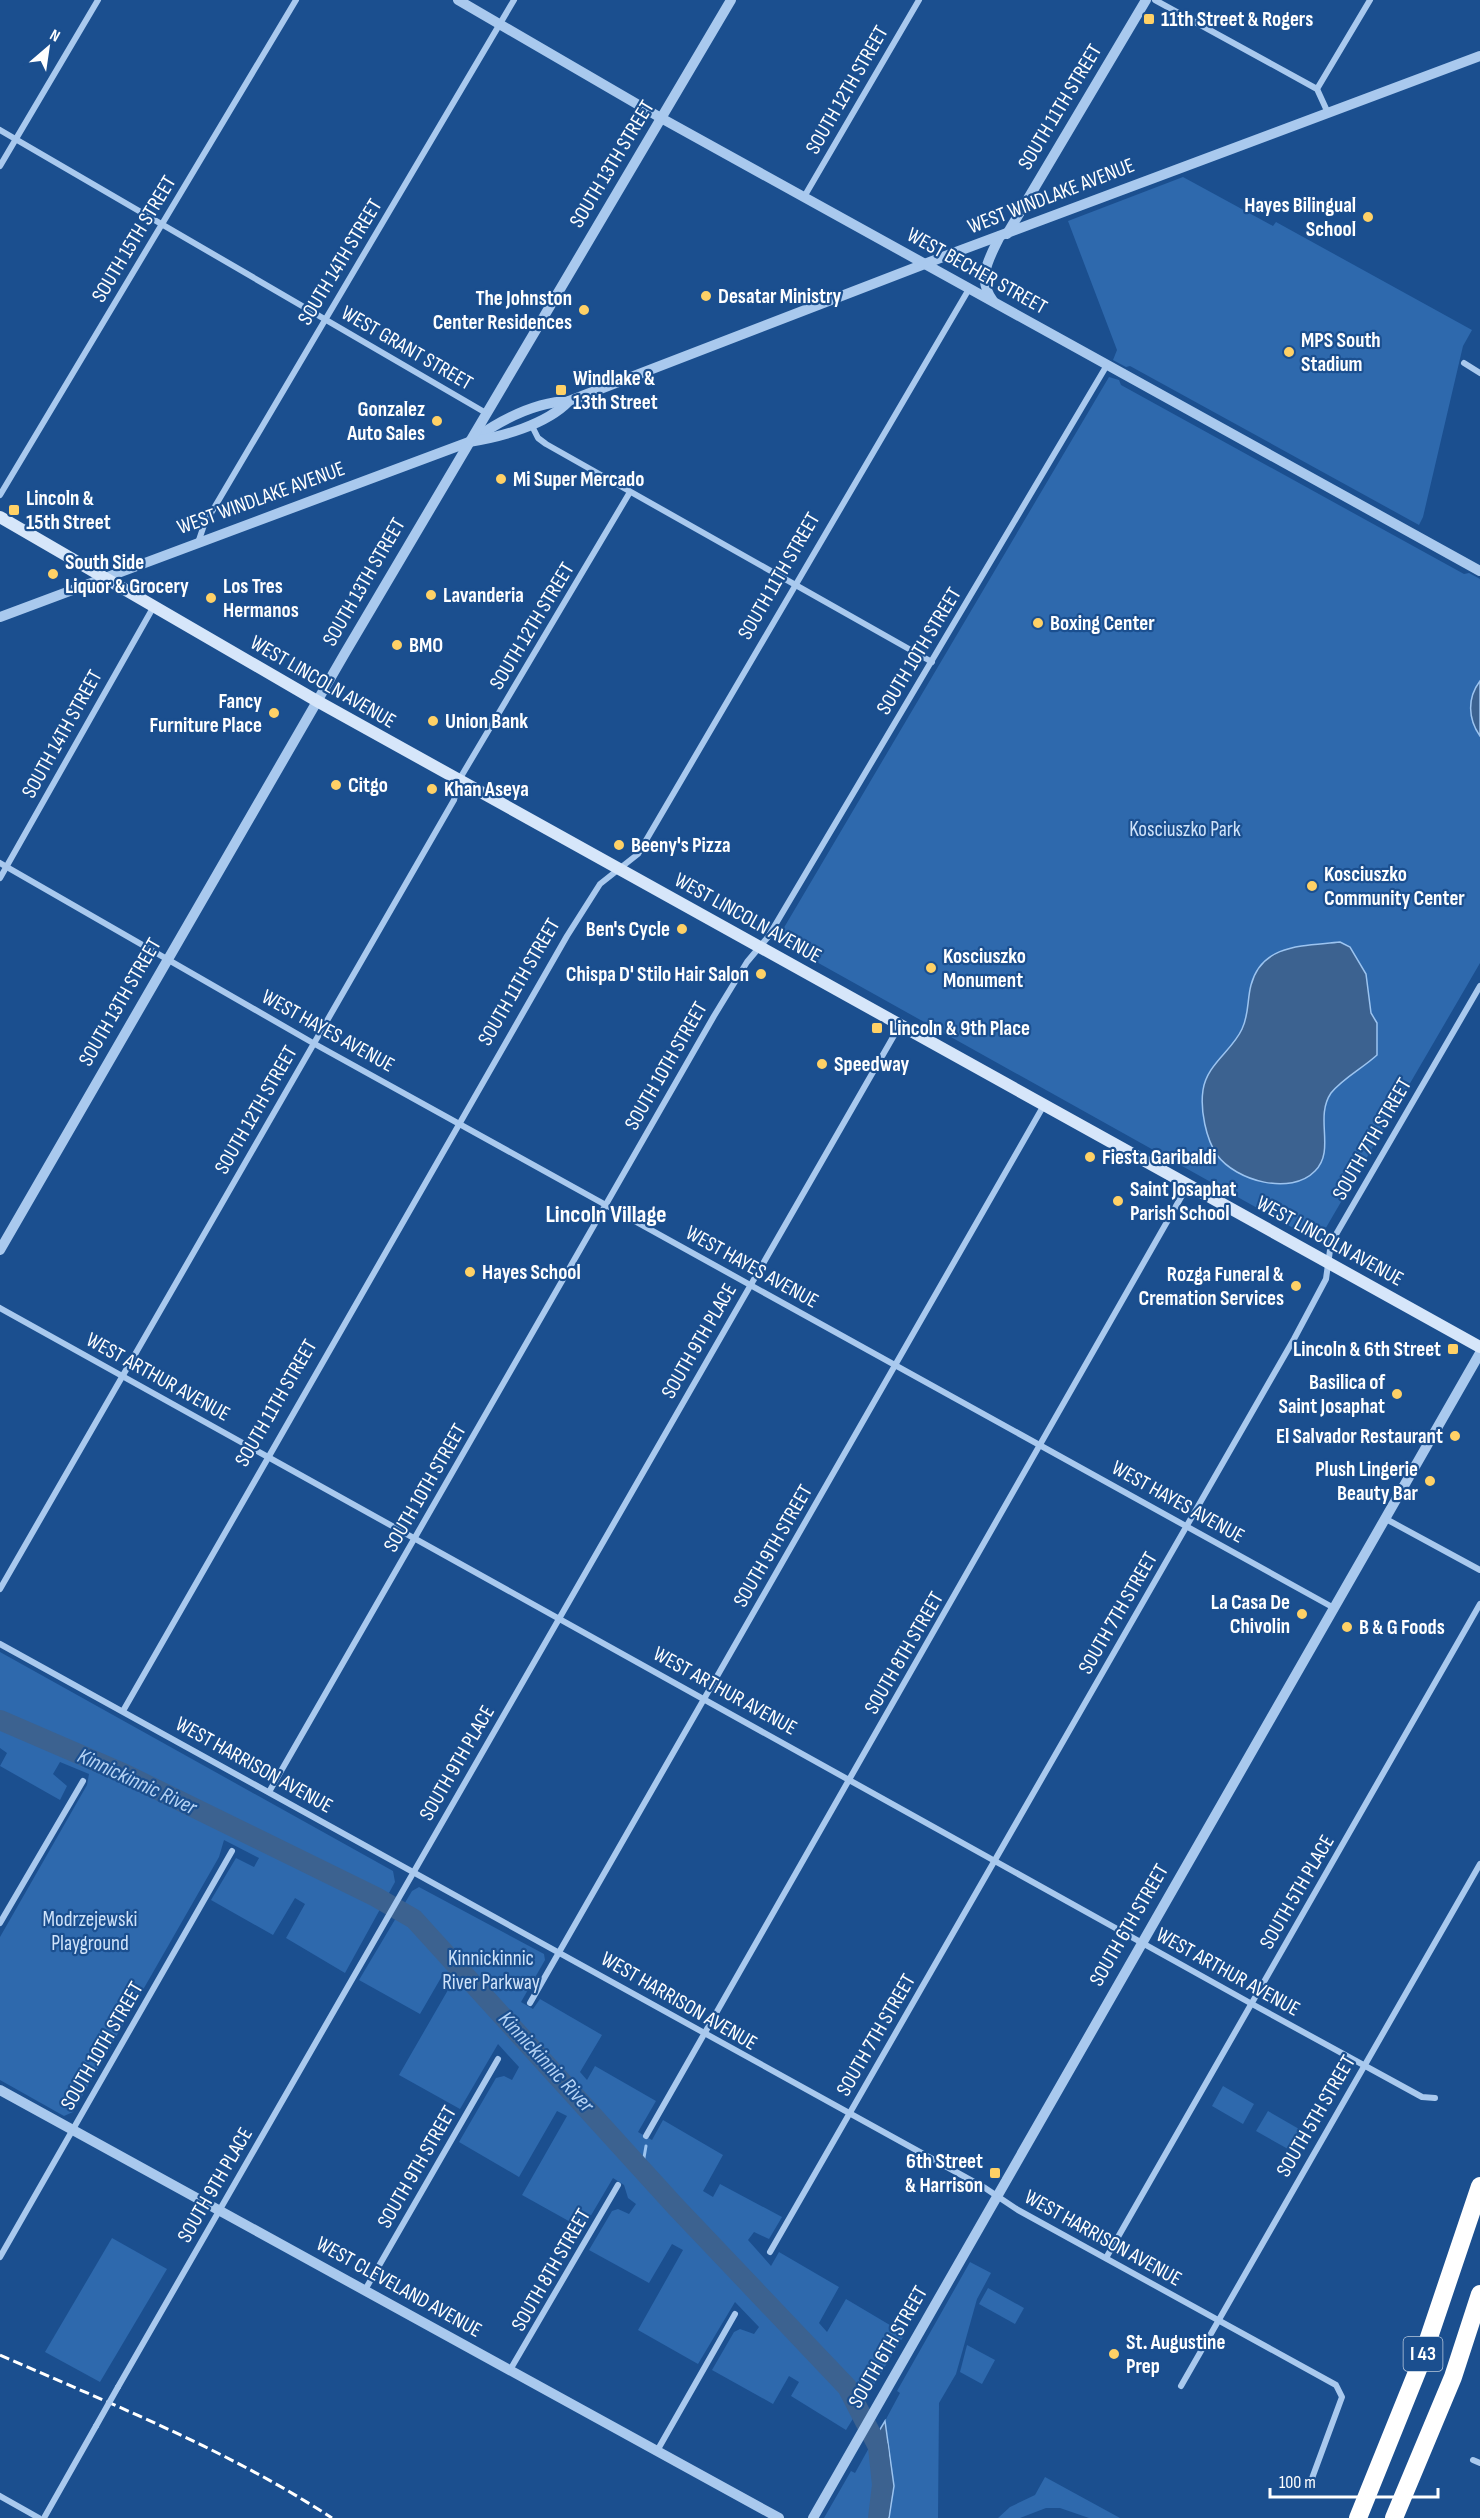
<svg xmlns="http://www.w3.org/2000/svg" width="1480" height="2518" font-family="'Sofia Sans Condensed',sans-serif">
	<rect width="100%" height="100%" fill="#1b4f8f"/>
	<g fill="#2e69ad">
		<path d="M1183,177L1273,226L1276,222L1472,330L1463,346L1423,517L1419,525L1130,366L1126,367L1113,360L1117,350L1068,221Z"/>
		<path d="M1109,377L1119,380L1121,385L1464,574L1469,573L1480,579V963L1320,1238H1311L779,941L782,931Z"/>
		<path d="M0,1652L393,1871L395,1882L345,1973L286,1938L305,1904L295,1898L273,1935L211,1900L236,1858L254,1867L259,1858L224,1840L219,1857L73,2112L64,2116L0,2080V1937L87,1785L89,1774L60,1762L53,1774L67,1786L60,1800L0,1766L7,1753L0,1748Z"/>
		<path d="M419,1887L544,1954L545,1960L521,2002L533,2009L540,1999L602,2035L580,2072L587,2080L595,2066L656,2101L638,2132L652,2140L663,2120L723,2155L703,2191L713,2197L720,2184L782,2217L769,2239L754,2232L748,2240L771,2266L779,2252L839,2287L819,2323L827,2332L846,2299L905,2334L846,2430L791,2396L799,2382L789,2376L773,2404L712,2370L734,2332L740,2329L754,2334L759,2327L735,2302L698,2364L638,2330L683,2250L672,2244L649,2283L589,2250L612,2211L618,2209L629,2214L636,2204L628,2198L624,2185L613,2178L583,2229L522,2195L567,2116L557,2111L519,2177L459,2142L496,2078L504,2076L512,2080L519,2067L498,2044L460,2109L399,2075L452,1983L442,1976L420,2014L359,1980L412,1891Z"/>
		<path d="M1223,2086L1254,2104L1243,2124L1212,2106Z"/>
		<path d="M1268,2111L1299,2129L1288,2149L1256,2131Z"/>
		<path d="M112,2238L167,2269L100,2382L45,2352Z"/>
		<path d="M970,2262L991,2273L977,2299L956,2374L939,2403L938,2518H889L894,2486L885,2421L900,2393L897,2391Z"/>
		<path d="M988,2288L1024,2308L1015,2324L979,2304Z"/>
		<path d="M967,2345L995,2360L982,2384L960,2372Z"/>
		<path d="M870,2446C877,2471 874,2493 870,2518H824L851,2471L855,2473Z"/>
		<path d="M1045,2477L1120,2518H1089L1060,2508H1046L1020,2518H998L1010,2507L1035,2495Z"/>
	</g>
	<g fill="#3c6290" stroke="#9cc4f0" stroke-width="1.5">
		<path d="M1480,681V736C1468,719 1467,698 1480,681Z"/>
		<path d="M1340,942L1350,947L1366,974L1371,1013L1377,1023V1055C1363,1068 1343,1078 1331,1093C1314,1118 1336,1150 1315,1171C1291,1196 1236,1181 1217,1155C1206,1139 1200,1110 1203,1090C1207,1064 1232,1051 1242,1029C1249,1015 1247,1000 1251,985C1262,943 1305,946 1340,942Z"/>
		<path d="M885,2421L894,2486L889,2518H870C874,2493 877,2471 870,2446Z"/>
	</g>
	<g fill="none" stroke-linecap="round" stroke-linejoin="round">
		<path stroke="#9cc4f0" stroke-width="3" d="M642,2169L646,2146"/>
		<path stroke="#3c6290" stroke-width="20" d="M0,1720L125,1774L376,1897L414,1919L676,2207L847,2387L878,2447L882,2485L878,2518"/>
		<g stroke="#a9c9ee" stroke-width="6">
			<path d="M1155,0L1317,89L1328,113"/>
			<path d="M1317,89L1370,0"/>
			<path d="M0,130L486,413"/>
			<path d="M0,166L98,0"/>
			<path d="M804,197L919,0"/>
			<path d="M1464,363L1480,373"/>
			<path d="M531,424L538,438L546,444L932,662"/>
			<path d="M0,495L296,0"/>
			<path d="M198,543L204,525L514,0"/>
			<path d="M0,863L313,1043L1334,1608"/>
			<path d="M0,878L154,606"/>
			<path d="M0,1308L1252,2004L1422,2097L1435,2098"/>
			<path d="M1386,1519L1480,1570"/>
			<path d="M0,1589L454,800L459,780L630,492"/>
			<path d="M0,1644L985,2188L1018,2210L1336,2385L1342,2397L1311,2481"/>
			<path d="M123,1711L567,936L600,884L638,854L969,289"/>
			<path d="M269,1792L714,1016L747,962L768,937L1107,365"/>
			<path d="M0,1923L83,1781"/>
			<path d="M530,2003L1044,1105"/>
			<path d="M646,2136L1188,1185"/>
			<path d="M770,2252L1294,1339L1326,1279L1331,1243L1480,986"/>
			<path d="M0,2257L232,1851"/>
			<path d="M1106,2258L1480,1604"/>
			<path d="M365,2290L498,2059"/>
			<path d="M510,2370L618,2185"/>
			<path d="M1181,2386L1480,1864"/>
			<path d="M118,2387L900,1025"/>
			<path d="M657,2451L735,2314"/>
			<path d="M1473,2460L1480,2463"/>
			<path d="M0,2496L39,2518"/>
			<path d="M44,2518L96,2426"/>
		</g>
		<g stroke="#a9c9ee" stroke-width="10">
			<path d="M458,0L661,118L1480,571"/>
			<path d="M1007,234L1146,0"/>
			<path d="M993,301C976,278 989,259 1000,236"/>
			<path d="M474,439C501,420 536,402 569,401L940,258L1480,56"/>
			<path d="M0,617L469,442C501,437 546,425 569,401"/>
			<path d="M0,1250L345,653L731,0"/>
			<path d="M0,2090L779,2518"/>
			<path d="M813,2518L1480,1353"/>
		</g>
		<path stroke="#d6e6fa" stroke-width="12" d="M0,517L317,701L1480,1347"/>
		<g stroke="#fff" stroke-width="18">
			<path d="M1358,2518L1419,2367L1480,2186"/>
			<path d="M1394,2518L1453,2377L1480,2294"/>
		</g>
		<path stroke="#fff" stroke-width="3" stroke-dasharray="10 4.5" stroke-linecap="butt" d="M0,2355C113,2405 228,2450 332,2518"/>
		<path stroke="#a9c9ee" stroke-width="6" d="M96,2426L118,2387"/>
	</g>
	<g fill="#ffd166" stroke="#1b4f8f" stroke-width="2">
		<rect x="1143" y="13" width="12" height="12" rx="3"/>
		<circle cx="1368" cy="217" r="6"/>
		<circle cx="706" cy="296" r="6"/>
		<circle cx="584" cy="310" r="6"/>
		<circle cx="1289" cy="352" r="6"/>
		<rect x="555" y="384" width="12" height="12" rx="3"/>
		<circle cx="437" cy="421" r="6"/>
		<circle cx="501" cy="479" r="6"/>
		<rect x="8" y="504" width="12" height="12" rx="3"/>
		<circle cx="53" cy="574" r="6"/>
		<circle cx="431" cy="595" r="6"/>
		<circle cx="211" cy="598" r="6"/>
		<circle cx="1038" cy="623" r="6"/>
		<circle cx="397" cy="645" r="6"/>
		<circle cx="274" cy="713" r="6"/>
		<circle cx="433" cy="721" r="6"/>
		<circle cx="336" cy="785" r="6"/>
		<circle cx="432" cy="789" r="6"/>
		<circle cx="619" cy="845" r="6"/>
		<circle cx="1312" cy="886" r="6"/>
		<circle cx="682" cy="929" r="6"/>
		<circle cx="931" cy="968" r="6"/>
		<circle cx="761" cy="974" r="6"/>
		<rect x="871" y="1022" width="12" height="12" rx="3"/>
		<circle cx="822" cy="1064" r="6"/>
		<circle cx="1090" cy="1157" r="6"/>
		<circle cx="1118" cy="1201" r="6"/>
		<circle cx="470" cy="1272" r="6"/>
		<circle cx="1296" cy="1286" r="6"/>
		<rect x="1447" y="1343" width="12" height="12" rx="3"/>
		<circle cx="1397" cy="1394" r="6"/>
		<circle cx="1455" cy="1436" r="6"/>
		<circle cx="1430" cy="1481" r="6"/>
		<circle cx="1302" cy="1614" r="6"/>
		<circle cx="1347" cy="1627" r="6"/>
		<rect x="989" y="2167" width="12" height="12" rx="3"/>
		<circle cx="1114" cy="2354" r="6"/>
	</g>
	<g text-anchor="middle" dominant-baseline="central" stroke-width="4.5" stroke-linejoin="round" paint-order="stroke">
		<rect fill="#1b4f8f" stroke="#bbcadd" stroke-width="1.5" x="1403.5" y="2337" width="39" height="34" rx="4.5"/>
		<g font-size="20" font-weight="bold" fill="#fff">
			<text x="1423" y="2354">I 43</text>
		</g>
		<g font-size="21" font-weight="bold" fill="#fff" stroke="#1b4f8f" text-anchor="start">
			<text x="1161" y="19">11th Street &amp; Rogers</text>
			<text x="1356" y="205" text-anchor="end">Hayes Bilingual<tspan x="1356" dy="24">School</tspan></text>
			<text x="718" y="296">Desatar Ministry</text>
			<text x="572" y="298" text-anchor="end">The Johnston<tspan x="572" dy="24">Center Residences</tspan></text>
			<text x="1301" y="340">MPS South<tspan x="1301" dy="24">Stadium</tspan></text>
			<text x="573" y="378">Windlake &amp;<tspan x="573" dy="24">13th Street</tspan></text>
			<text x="425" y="409" text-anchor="end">Gonzalez<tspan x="425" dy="24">Auto Sales</tspan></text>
			<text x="513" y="479">Mi Super Mercado</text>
			<text x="26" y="498">Lincoln &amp;<tspan x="26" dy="24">15th Street</tspan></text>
			<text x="65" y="562">South Side<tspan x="65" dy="24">Liquor &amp; Grocery</tspan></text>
			<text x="223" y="586">Los Tres<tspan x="223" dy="24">Hermanos</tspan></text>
			<text x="443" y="595">Lavanderia</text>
			<text x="1050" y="623">Boxing Center</text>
			<text x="409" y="645">BMO</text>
			<text x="262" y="701" text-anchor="end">Fancy<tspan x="262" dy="24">Furniture Place</tspan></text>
			<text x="445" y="721">Union Bank</text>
			<text x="348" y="785">Citgo</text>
			<text x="444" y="789">Khan Aseya</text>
			<text x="631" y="845">Beeny's Pizza</text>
			<text x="1324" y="874">Kosciuszko<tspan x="1324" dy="24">Community Center</tspan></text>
			<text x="670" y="929" text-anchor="end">Ben's Cycle</text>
			<text x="943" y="956">Kosciuszko<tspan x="943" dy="24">Monument</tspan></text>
			<text x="749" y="974" text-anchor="end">Chispa D' Stilo Hair Salon</text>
			<text x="889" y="1028">Lincoln &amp; 9th Place</text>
			<text x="834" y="1064">Speedway</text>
			<text x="1102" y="1157">Fiesta Garibaldi</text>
			<text x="1130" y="1189">Saint Josaphat<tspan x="1130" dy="24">Parish School</tspan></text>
			<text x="482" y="1272">Hayes School</text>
			<text x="1284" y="1274" text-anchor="end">Rozga Funeral &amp;<tspan x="1284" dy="24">Cremation Services</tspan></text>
			<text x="1441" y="1349" text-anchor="end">Lincoln &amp; 6th Street</text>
			<text x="1385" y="1382" text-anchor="end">Basilica of<tspan x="1385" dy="24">Saint Josaphat</tspan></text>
			<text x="1443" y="1436" text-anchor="end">El Salvador Restaurant</text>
			<text x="1418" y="1469" text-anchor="end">Plush Lingerie<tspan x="1418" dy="24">Beauty Bar</tspan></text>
			<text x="1290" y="1602" text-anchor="end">La Casa De<tspan x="1290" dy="24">Chivolin</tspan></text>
			<text x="1359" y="1627">B &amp; G Foods</text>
			<text x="983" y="2161" text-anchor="end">6th Street<tspan x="983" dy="24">&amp; Harrison</tspan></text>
			<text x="1126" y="2342">St. Augustine<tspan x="1126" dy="24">Prep</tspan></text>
		</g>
		<g font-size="21" fill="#fff" stroke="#1b4f8f">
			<text transform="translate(847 90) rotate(-60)">SOUTH 12TH STREET</text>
			<text transform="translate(1060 107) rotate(-59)">SOUTH 11TH STREET</text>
			<text transform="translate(612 164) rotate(-59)">SOUTH 13TH STREET</text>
			<text transform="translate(1051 196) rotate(-21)">WEST WINDLAKE AVENUE</text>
			<text transform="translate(134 239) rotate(-59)">SOUTH 15TH STREET</text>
			<text transform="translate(340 262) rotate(-59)">SOUTH 14TH STREET</text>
			<text transform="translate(977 271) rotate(29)">WEST BECHER STREET</text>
			<text transform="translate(407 348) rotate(30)">WEST GRANT STREET</text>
			<text transform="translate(261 498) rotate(-20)">WEST WINDLAKE AVENUE</text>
			<text transform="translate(779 576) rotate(-60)">SOUTH 11TH STREET</text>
			<text transform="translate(364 582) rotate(-60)">SOUTH 13TH STREET</text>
			<text transform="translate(532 626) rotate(-59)">SOUTH 12TH STREET</text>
			<text transform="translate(919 651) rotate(-59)">SOUTH 10TH STREET</text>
			<text transform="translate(323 682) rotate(30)">WEST LINCOLN AVENUE</text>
			<text transform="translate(62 734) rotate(-61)">SOUTH 14TH STREET</text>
			<text transform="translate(748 918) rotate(29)">WEST LINCOLN AVENUE</text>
			<text transform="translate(519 982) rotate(-60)">SOUTH 11TH STREET</text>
			<text transform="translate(120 1002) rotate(-60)">SOUTH 13TH STREET</text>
			<text transform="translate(328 1031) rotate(29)">WEST HAYES AVENUE</text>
			<text transform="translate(666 1066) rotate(-60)">SOUTH 10TH STREET</text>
			<text transform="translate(256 1110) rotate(-60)">SOUTH 12TH STREET</text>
			<text transform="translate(1372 1139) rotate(-60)">SOUTH 7TH STREET</text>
			<text transform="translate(1330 1241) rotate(29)">WEST LINCOLN AVENUE</text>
			<text transform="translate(752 1267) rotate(29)">WEST HAYES AVENUE</text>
			<text transform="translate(699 1341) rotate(-60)">SOUTH 9TH PLACE</text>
			<text transform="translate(158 1377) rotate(29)">WEST ARTHUR AVENUE</text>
			<text transform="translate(276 1403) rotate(-60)">SOUTH 11TH STREET</text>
			<text transform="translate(425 1488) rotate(-60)">SOUTH 10TH STREET</text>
			<text transform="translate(1178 1502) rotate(29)">WEST HAYES AVENUE</text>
			<text transform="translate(773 1546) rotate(-60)">SOUTH 9TH STREET</text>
			<text transform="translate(1118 1613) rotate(-60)">SOUTH 7TH STREET</text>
			<text transform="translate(904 1653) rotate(-60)">SOUTH 8TH STREET</text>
			<text transform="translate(725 1691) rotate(29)">WEST ARTHUR AVENUE</text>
			<text transform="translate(457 1763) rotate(-60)">SOUTH 9TH PLACE</text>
			<text transform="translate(254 1765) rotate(29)">WEST HARRISON AVENUE</text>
			<text transform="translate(1297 1892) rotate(-60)">SOUTH 5TH PLACE</text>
			<text transform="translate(1129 1925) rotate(-60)">SOUTH 6TH STREET</text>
			<text transform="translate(1228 1972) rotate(29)">WEST ARTHUR AVENUE</text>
			<text transform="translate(679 2001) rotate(30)">WEST HARRISON AVENUE</text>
			<text transform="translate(876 2035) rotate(-60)">SOUTH 7TH STREET</text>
			<text transform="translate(102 2046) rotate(-60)">SOUTH 10TH STREET</text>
			<text transform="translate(1316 2116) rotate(-60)">SOUTH 5TH STREET</text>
			<text transform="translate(417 2167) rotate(-60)">SOUTH 9TH STREET</text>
			<text transform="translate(215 2185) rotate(-60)">SOUTH 9TH PLACE</text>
			<text transform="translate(1103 2238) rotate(29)">WEST HARRISON AVENUE</text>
			<text transform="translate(551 2270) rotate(-60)">SOUTH 8TH STREET</text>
			<text transform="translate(399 2287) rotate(29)">WEST CLEVELAND AVENUE</text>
			<text transform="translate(888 2347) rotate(-60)">SOUTH 6TH STREET</text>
		</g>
		<g font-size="21" fill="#cfe3fa" stroke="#1b4f8f">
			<text x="1185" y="829">Kosciuszko Park</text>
			<text x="90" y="1919">Modrzejewski<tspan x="90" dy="24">Playground</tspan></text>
			<text x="491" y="1958">Kinnickinnic<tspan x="491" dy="24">River Parkway</tspan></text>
		</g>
		<g font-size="22" font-style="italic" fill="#b5d3f5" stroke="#1b4f8f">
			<text transform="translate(137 1782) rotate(25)">Kinnickinnic River</text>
			<text transform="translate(546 2062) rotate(47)">Kinnickinnic River</text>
		</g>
		<g font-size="24" font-weight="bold" fill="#fff" stroke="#1b4f8f">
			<text x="606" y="1214">Lincoln Village</text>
		</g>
	</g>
	<g transform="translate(48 48) rotate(29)" stroke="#1b4f8f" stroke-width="4.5" paint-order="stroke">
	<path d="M0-4.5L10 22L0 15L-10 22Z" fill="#ffffff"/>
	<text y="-9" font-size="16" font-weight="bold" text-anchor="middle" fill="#ffffff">N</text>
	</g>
	<path d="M1270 2488v9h168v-9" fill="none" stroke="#ffffff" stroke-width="3"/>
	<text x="1279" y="2488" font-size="18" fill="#ffffff" stroke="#1b4f8f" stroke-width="4.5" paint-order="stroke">100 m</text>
</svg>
